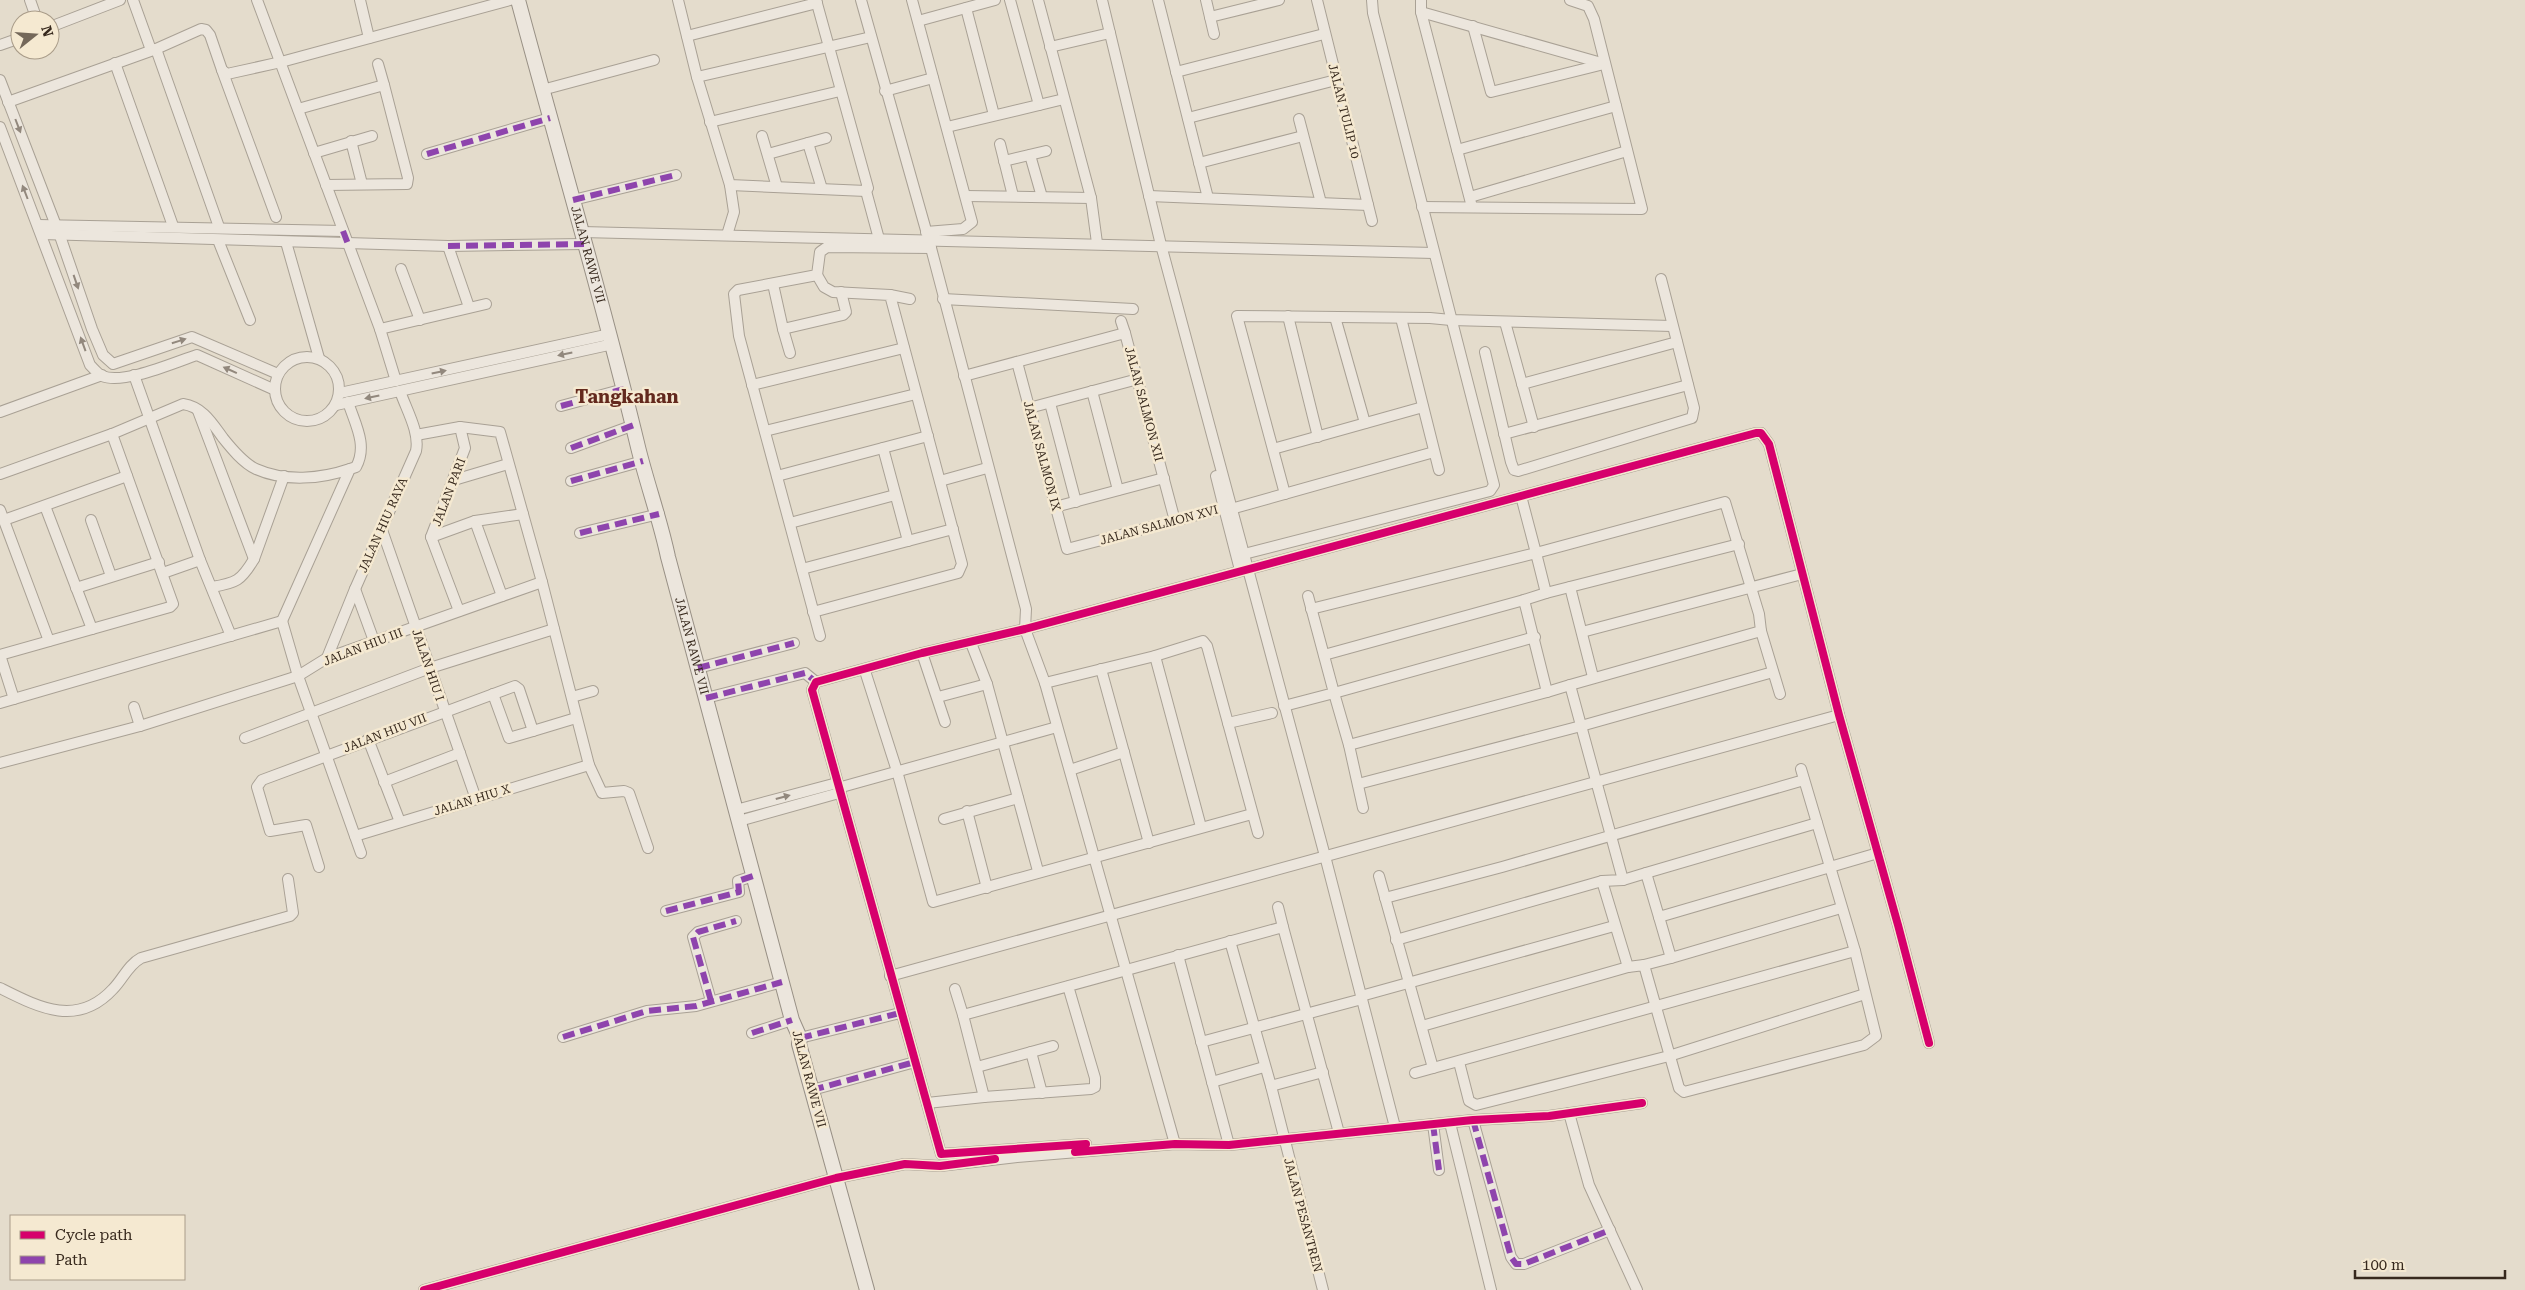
<svg xmlns="http://www.w3.org/2000/svg" width="2525" height="1290" font-family="'Roboto Serif',serif">
	<rect width="100%" height="100%" fill="#e4dccc"/>
	<g fill="none" stroke-linecap="round" stroke-linejoin="round">
		<g stroke="#a9a195" stroke-width="12">
			<g id="street">
				<path d="M30,0L37,20"/>
				<path d="M133,0L151,50"/>
				<path d="M257,0L380,329L396,381"/>
				<path d="M360,0L369,38"/>
				<path d="M678,0L697,77L730,185L866,191L868,188L816,0"/>
				<path d="M861,0L931,248L1026,609L1025,629L1045,683L1175,1144"/>
				<path d="M912,0L972,222L963,229L926,232"/>
				<path d="M1010,0L1039,105"/>
				<path d="M1038,0L1091,198L1097,243"/>
				<path d="M1102,0L1161,245L1325,856L1395,1127"/>
				<path d="M1158,0L1208,198"/>
				<path d="M1206,0L1214,34"/>
				<path d="M1317,0L1372,221"/>
				<path d="M1421,0V12L1472,207"/>
				<path d="M966,8L994,115"/>
				<path d="M1421,12L1605,64"/>
				<path d="M1210,17L1279,0"/>
				<path d="M918,21L995,0"/>
				<path d="M1473,26L1491,92L1604,64"/>
				<path d="M50,27L120,0"/>
				<path d="M687,36L817,3"/>
				<path d="M0,45L20,38"/>
				<path d="M1050,47L1110,33"/>
				<path d="M156,49L219,227"/>
				<path d="M115,63L173,226"/>
				<path d="M378,64L384,85"/>
				<path d="M222,70L276,217"/>
				<path d="M1176,72L1324,34"/>
				<path d="M697,77L871,37"/>
				<path d="M0,80L60,236L92,329L103,355L113,364L192,337L278,374"/>
				<path d="M542,90L654,60"/>
				<path d="M885,91L933,78"/>
				<path d="M8,102L156,49L201,29L206,30L210,35L222,70L227,74L281,62L510,0"/>
				<path d="M298,109L384,85L408,178L407,184L326,185"/>
				<path d="M1188,118L1336,80"/>
				<path d="M1299,119L1321,203"/>
				<path d="M710,122L840,91"/>
				<path d="M0,127L90,365C94,369 98,374 102,376C124,385 175,362 197,355L275,390"/>
				<path d="M947,127L1064,99"/>
				<path d="M762,136L777,187"/>
				<path d="M351,141L362,184"/>
				<path d="M808,143L822,189"/>
				<path d="M1000,144L1013,196"/>
				<path d="M1457,150L1616,106"/>
				<path d="M314,153L372,136"/>
				<path d="M427,154L550,118"/>
				<path d="M768,154L826,138"/>
				<path d="M1030,155L1042,197"/>
				<path d="M1004,161L1046,151"/>
				<path d="M1199,163L1303,136"/>
				<path d="M866,191L879,239"/>
				<path d="M966,196L1091,198"/>
				<path d="M1149,196L1368,205"/>
				<path d="M1470,197L1627,151"/>
				<path d="M573,200L676,175"/>
				<path d="M1422,207L1642,209L1594,19L1588,6L1570,0"/>
				<path d="M38,225L343,231"/>
				<path d="M582,232L1434,253"/>
				<path d="M42,234L448,246L584,244"/>
				<path d="M727,235L734,212L730,185"/>
				<path d="M218,240L250,320"/>
				<path d="M286,242L319,358"/>
				<path d="M448,246L469,307"/>
				<path d="M401,269L420,320"/>
				<path d="M773,284L783,329L843,315L846,312L841,292"/>
				<path d="M890,295L910,299"/>
				<path d="M943,299L1133,309"/>
				<path d="M1288,316L1318,437"/>
				<path d="M1335,317L1365,423"/>
				<path d="M1401,318L1439,470"/>
				<path d="M1121,321L1125,333"/>
				<path d="M1505,322L1534,427"/>
				<path d="M380,329L486,304"/>
				<path d="M783,329L790,353"/>
				<path d="M1485,352L1511,462L1514,470L1518,471L1692,418L1694,408L1661,279"/>
				<circle cx="307" cy="389" r="32"/>
				<path d="M1017,362L1067,549L1224,508L1216,476"/>
				<path d="M134,375L200,560L231,636"/>
				<path d="M964,376L1125,333L1175,521"/>
				<path d="M1522,384L1677,342"/>
				<path d="M752,385L904,348"/>
				<path d="M1092,391L1118,490"/>
				<path d="M340,393L610,334"/>
				<path d="M1050,403L1076,502"/>
				<path d="M336,405L613,344"/>
				<path d="M561,406L624,389"/>
				<path d="M1029,408L1138,379"/>
				<path d="M198,411L254,559"/>
				<path d="M0,412L102,375"/>
				<path d="M765,431L916,394"/>
				<path d="M1504,434L1688,385"/>
				<path d="M416,435L460,427L500,432L542,582L589,765L602,793L624,791L629,793L648,848"/>
				<path d="M571,448L634,425"/>
				<path d="M883,448L908,541"/>
				<path d="M1273,449L1423,407"/>
				<path d="M0,474L112,434L183,404C203,407 212,423 223,438C231,448 243,463 256,469C285,482 321,479 350,469"/>
				<path d="M777,476L928,436"/>
				<path d="M454,480L508,464"/>
				<path d="M571,481L643,461"/>
				<path d="M940,481L987,468"/>
				<path d="M1285,494L1237,316L1430,318L1451,320L1672,326"/>
				<path d="M1521,496L1536,553L1725,502L1759,614L1761,631L1570,685"/>
				<path d="M45,506L92,629"/>
				<path d="M1055,507L1164,478"/>
				<path d="M1224,508L1240,570"/>
				<path d="M1231,509L1434,452"/>
				<path d="M0,510L49,641"/>
				<path d="M4,520L127,476"/>
				<path d="M91,520L111,576"/>
				<path d="M790,523L895,495"/>
				<path d="M382,530L476,799"/>
				<path d="M580,533L659,514"/>
				<path d="M431,537L475,521"/>
				<path d="M1244,554L1490,491L1494,485L1373,13L1372,0"/>
				<path d="M802,569L953,529"/>
				<path d="M163,573L200,560"/>
				<path d="M212,587C236,583 241,581 254,559L284,476"/>
				<path d="M1570,587L1593,677"/>
				<path d="M76,588L159,562"/>
				<path d="M355,589L374,641"/>
				<path d="M502,596L475,521L523,514"/>
				<path d="M1524,600L1546,593"/>
				<path d="M1311,609L1536,553L1546,593L1739,544"/>
				<path d="M459,611L431,537L465,448L460,427"/>
				<path d="M813,612L958,573L962,564L890,295L833,292L824,287L817,275"/>
				<path d="M282,621L350,469L356,467C368,445 355,424 348,402"/>
				<path d="M1761,631L1780,694"/>
				<path d="M1582,632L1802,574"/>
				<path d="M820,636L739,336L734,294L738,290L817,275L820,252L827,247L931,248"/>
				<path d="M971,643L987,684L1038,871"/>
				<path d="M922,653L945,722"/>
				<path d="M0,655L170,607L173,604L112,434"/>
				<path d="M0,655L14,699"/>
				<path d="M1324,655L1524,600L1547,692L1570,685L1623,880L1602,881L1628,967L1644,965L1679,1088L1684,1092L1864,1045L1876,1036L1855,951L1801,769"/>
				<path d="M1155,656L1201,827"/>
				<path d="M327,658L355,589L416,451C420,432 406,409 400,391"/>
				<path d="M698,668L794,643"/>
				<path d="M1101,669L1149,843"/>
				<path d="M865,671L897,771L933,902L1252,814"/>
				<path d="M1045,683L1155,656L1203,641L1207,646L1228,723L1272,713"/>
				<path d="M493,694L509,738L533,731"/>
				<path d="M572,697L593,691"/>
				<path d="M938,697L987,684"/>
				<path d="M706,698L805,673L816,682"/>
				<path d="M0,703L282,621L298,676L361,853"/>
				<path d="M1284,706L1334,693L1308,596"/>
				<path d="M134,707L140,726"/>
				<path d="M1228,723L1258,833"/>
				<path d="M245,738L430,668L554,629"/>
				<path d="M368,739L400,822"/>
				<path d="M1349,745L1547,692"/>
				<path d="M0,763L140,726L298,676L327,658L542,582"/>
				<path d="M1070,770L1124,752"/>
				<path d="M384,782L460,753"/>
				<path d="M1358,784L1581,726L1773,672"/>
				<path d="M838,788L1057,727"/>
				<path d="M1363,808L1349,745L1334,693L1535,637"/>
				<path d="M736,810L837,783"/>
				<path d="M967,811L987,888"/>
				<path d="M944,819L1018,798"/>
				<path d="M739,821L839,793"/>
				<path d="M355,836L589,765"/>
				<path d="M319,867L306,825L270,831L257,787L262,780L515,686L519,689L533,731L576,718"/>
				<path d="M1646,873L1817,823"/>
				<path d="M1379,876L1433,1068L1855,951"/>
				<path d="M1623,880L1646,873L1659,917L1878,853"/>
				<path d="M1385,898L1502,867L1804,780"/>
				<path d="M1278,907L1283,927"/>
				<path d="M666,911L739,892L738,881L753,876"/>
				<path d="M1659,917L1671,958L1841,908"/>
				<path d="M1396,940L1602,881"/>
				<path d="M1230,941L1271,1086L1323,1290"/>
				<path d="M1178,955L1229,1145"/>
				<path d="M1644,965L1671,958"/>
				<path d="M890,976L1839,715"/>
				<path d="M1068,986L1095,1078V1087L1091,1089L984,1097L963,1015L1283,927L1339,1133"/>
				<path d="M0,988C38,1007 77,1028 113,989C123,979 128,965 141,958L290,916L293,913L288,879"/>
				<path d="M955,989L963,1015"/>
				<path d="M1361,996L1614,926"/>
				<path d="M711,1001L693,937L698,932L736,921"/>
				<path d="M1422,1026L1628,967"/>
				<path d="M752,1033L792,1020"/>
				<path d="M563,1037L647,1011L696,1006L782,982"/>
				<path d="M800,1038L900,1013"/>
				<path d="M1201,1042L1362,999"/>
				<path d="M1031,1052L1042,1093"/>
				<path d="M1459,1062L1469,1101L1476,1105L1669,1056L1865,994"/>
				<path d="M977,1067L1053,1046"/>
				<path d="M1415,1073L1433,1068"/>
				<path d="M1212,1082L1264,1067"/>
				<path d="M1271,1086L1323,1072"/>
				<path d="M812,1090L915,1062"/>
				<path d="M927,1103L984,1097"/>
				<path d="M1569,1113L1589,1185L1637,1290"/>
				<path d="M1473,1120L1511,1257L1516,1264H1524L1610,1230"/>
				<path d="M1450,1123L1491,1290"/>
				<path d="M1433,1124L1439,1170"/>
				<path d="M1086,1144L941,1154L812,690L816,682L922,653L1025,629L1756,433H1761L1769,444L1839,715L1898,925L1929,1043"/>
				<path d="M424,1290L836,1178L905,1164L940,1166L1017,1157L1175,1144L1229,1145L1473,1120L1549,1116L1642,1103"/>
			</g>
		</g>
		<g stroke="#989085" stroke-width="16">
			<g id="secondary">
				<path id="s1" d="M518,0C558,149 602,297 638,447C647,484 660,519 668,557L792,1020L800,1038L799,1044L867,1290"/>
			</g>
		</g>
		<use href="#street" stroke="#ece6dd" stroke-width="10"/>
		<use href="#secondary" stroke="#ece6dd" stroke-width="14"/>
		<g stroke="#8e44ad" stroke-width="6" stroke-dasharray="12 6" stroke-linecap="butt">
			<path d="M427,154L550,118"/>
			<path d="M573,200L676,175"/>
			<path d="M343,231L348,244"/>
			<path d="M448,246L584,244"/>
			<path d="M561,406L624,389"/>
			<path d="M571,448L634,425"/>
			<path d="M571,481L643,461"/>
			<path d="M580,533L659,514"/>
			<path d="M698,668L794,643"/>
			<path d="M706,698L805,673L816,682"/>
			<path d="M666,911L739,892L738,881L753,876"/>
			<path d="M711,1001L693,937L698,932L736,921"/>
			<path d="M752,1033L792,1020"/>
			<path d="M563,1037L647,1011L696,1006L782,982"/>
			<path d="M800,1038L900,1013"/>
			<path d="M812,1090L915,1062"/>
			<path d="M1473,1120L1511,1257L1516,1264H1524L1610,1230"/>
			<path d="M1433,1124L1439,1170"/>
		</g>
		<g stroke="#f5e9d1" stroke-width="11">
			<g id="cycleway">
				<path d="M1086,1144L941,1154L812,690L816,682L922,653L1025,629L1756,433H1761L1769,444L1839,715L1898,925L1929,1043"/>
				<path d="M1075,1152L1175,1144L1229,1145L1473,1120L1549,1116L1642,1103"/>
				<path d="M424,1290L836,1178L905,1164L940,1166L995,1159"/>
			</g>
		</g>
		<use href="#cycleway" stroke="#d6006c" stroke-width="8"/>
	</g>
	<defs><path id="oneway-solid" d="M-6-.8H1V-3.2L6.5 0L1 3.2V.8H-6Z" transform="scale(1.25)"/></defs>
	<g fill="#92887d">
		<use href="#oneway-solid" transform="translate(18 126) rotate(69)"/>
		<use href="#oneway-solid" transform="translate(25 192) rotate(-111)"/>
		<use href="#oneway-solid" transform="translate(76 282) rotate(71)"/>
		<use href="#oneway-solid" transform="translate(179 341) rotate(-17)"/>
		<use href="#oneway-solid" transform="translate(83 344) rotate(-110)"/>
		<use href="#oneway-solid" transform="translate(565 354) rotate(168)"/>
		<use href="#oneway-solid" transform="translate(230 370) rotate(-156)"/>
		<use href="#oneway-solid" transform="translate(439 372) rotate(-12)"/>
		<use href="#oneway-solid" transform="translate(372 397) rotate(168)"/>
		<use href="#oneway-solid" transform="translate(783 797) rotate(-15)"/>
	</g>
	<g text-anchor="middle" dominant-baseline="central" stroke-width="5" stroke-linejoin="round" paint-order="stroke">
		<g font-size="12" fill="#37291d" stroke="#f5e9d1">
			<text transform="translate(1344 111) rotate(76)">JALAN TULIP 10</text>
			<text stroke="none"><textPath href="#s1" startOffset="264">JALAN RAWE VII</textPath></text>
			<text transform="translate(1144 404) rotate(75)">JALAN SALMON XII</text>
			<text transform="translate(1042 456) rotate(75)">JALAN SALMON IX</text>
			<text transform="translate(449 492) rotate(-69)">JALAN PARI</text>
			<text transform="translate(383 525) rotate(-66)">JALAN HIU RAYA</text>
			<text transform="translate(1159 525) rotate(-15)">JALAN SALMON XVI</text>
			<text stroke="none"><textPath href="#s1" startOffset="669">JALAN RAWE VII</textPath></text>
			<text transform="translate(363 647) rotate(-21)">JALAN HIU III</text>
			<text transform="translate(428 665) rotate(71)">JALAN HIU I</text>
			<text transform="translate(385 733) rotate(-21)">JALAN HIU VII</text>
			<text transform="translate(472 800) rotate(-17)">JALAN HIU X</text>
			<text transform="translate(809 1079) rotate(75)">JALAN RAWE VII</text>
			<text transform="translate(1303 1215) rotate(75)">JALAN PESANTREN</text>
		</g>
		<g font-size="18" font-weight="bold" fill="#63291d" stroke="#f5e9d1">
			<text x="627" y="396">Tangkahan</text>
		</g>
	</g>
	<rect x="10" y="1215" width="175" height="65" fill="#f5e9d1" stroke="#a99c89"/>
	<rect x="20" y="1231" width="25" height="8" fill="#d6006c" stroke="#a99c89"/>
	<text x="55" y="1240" font-size="15" fill="#37291d">Cycle path</text>
	<rect x="20" y="1256" width="25" height="8" fill="#8e44ad" stroke="#a99c89"/>
	<text x="55" y="1265" font-size="15" fill="#37291d">Path</text>
	<g transform="translate(35 35) rotate(73)"><circle r="24" fill="#f5e9d1" stroke="#a99c89"/>
	<path d="M0-4L9 19L0 12L-9 19Z" fill="#74685a"/>
	<text y="-8" font-size="14" font-weight="bold" text-anchor="middle" fill="#37291d">N</text>
	</g>
	<path d="M2355 1270v8h150v-8" fill="none" stroke="#37291d" stroke-width="2.5"/>
	<text x="2362" y="1270" font-size="15" fill="#37291d" stroke="#f5e9d1" stroke-width="4" paint-order="stroke">100 m</text>
</svg>
